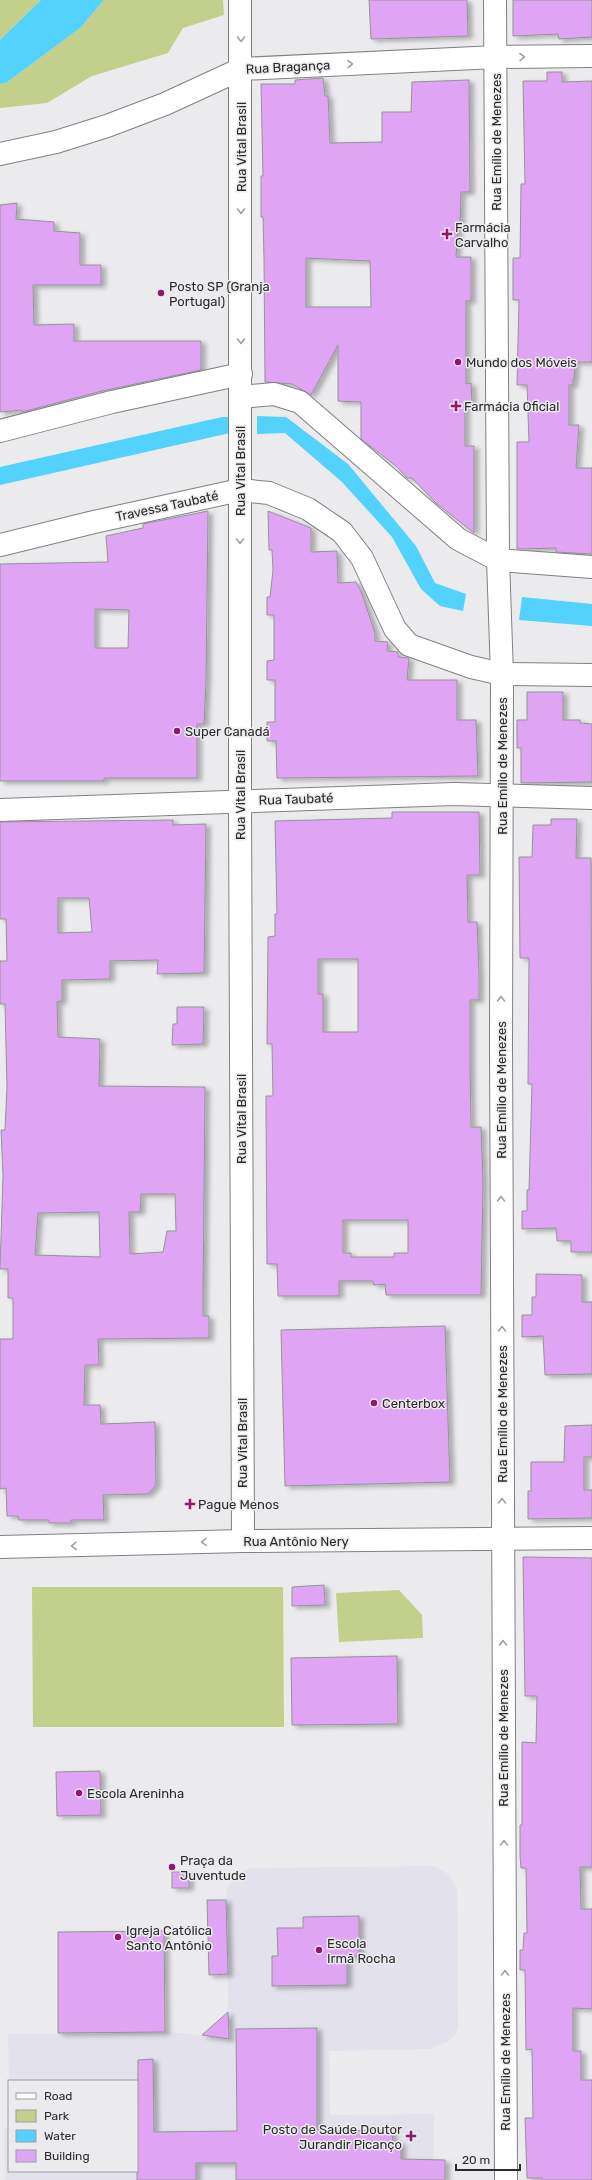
<svg xmlns="http://www.w3.org/2000/svg" width="592" height="2180" font-family="Rubik,sans-serif">
	<defs>
		<filter id="shadow"><feDropShadow dx="4.5" dy="2.5" stdDeviation="2" flood-color="#0004"/></filter>
	</defs>
	<rect width="100%" height="100%" fill="#ebebee"/>
	<path fill="#e2e1ec" d="M436,1866L449,1875L457,1888L458,2027L455,2035L449,2041L430,2049L329,2051L330,2115L434,2114L433,2159L445,2160V2180H5L4,2130L9,2125V2171H137V2081H9L8,2034L165,2032L202,2035L227,2013L228,2002L226,1895L228,1886L241,1873L250,1868Z"/>
	<g fill="#c3d08c">
		<path d="M0,0H41L0,40Z"/>
		<path d="M104,0H223L224,15L183,28L168,53L92,76L47,103L0,108V84L6,83L80,28Z"/>
		<path d="M32,1587H283L284,1727H33Z"/>
		<path d="M399,1590L422,1615L423,1638L339,1642L336,1593Z"/>
	</g>
	<g fill="#52d2fc">
		<path d="M41,0H104L80,28L6,83L0,84V40Z"/>
		<path d="M257,416L286,417L348,464L416,546L435,583L466,594L463,611L440,606L421,589L392,537L342,482L285,433L257,434Z"/>
		<path d="M222,417H230V433L0,485V467Z"/>
		<path d="M522,597L592,604V626L519,620Z"/>
	</g>
	<g fill="#dfa5f4" stroke="#959396" fill-rule="evenodd" filter="url(#shadow)">
		<path d="M369,0H467L468,36L371,39Z"/>
		<path d="M513,0H592V37L559,39L558,34L513,36Z"/>
		<path d="M547,72H562V82L592,81V362H575L574,380L573,379V385H569V425H579L576,468H592V554L556,552V548L517,549V442H529L527,385H517L519,300H513V258H520L521,184H525L523,81H547Z"/>
		<path d="M323,78L325,96H328L330,143L382,142V112H411L412,82L469,80L470,192H461L460,225H458L456,257H471V301H466V384L471,383L472,402H465V446H474V533L436,503L412,478H407L396,466L361,439V402L338,401V345L311,395L292,384L265,382L264,259L263,217H261V176H263L261,84H295V80ZM306,258L370,261L371,307H306Z"/>
		<path d="M17,203L16,219L54,222V231L80,233V265H101V285H33L34,325L74,324V341H201V370L102,391L22,412V410L0,412V205Z"/>
		<path d="M208,511L206,682L204,724H197V778H104V781H0V564L108,562L106,536L143,528V524ZM95,609L129,610L128,648H95Z"/>
		<path d="M268,511L311,528V552L337,551L338,583L356,582L361,591L375,633V641L388,642L387,651L398,652V657L409,658L407,680H457V720H476L478,776L277,778L276,741H267V722H275V680H267V661L274,660V615H267V597H270L273,570L272,550H269Z"/>
		<path d="M527,692H563V720H580V723L592,724V782L521,783V748H517V720H527Z"/>
		<path d="M392,812H479L480,875H467L468,922H477L479,973V1000H470V1066L471,1127H481L483,1183L481,1295H386L385,1284L374,1285L373,1281H339V1296H278L277,1264H267L266,1111V1096H273L272,1044H267L268,937L275,936V914H277L275,821L392,818ZM318,959H358V1032H323V994H318ZM343,1220H408V1253H394V1257H351V1253H343Z"/>
		<path d="M551,819H577L576,858H591L592,1252H571V1241H557L556,1228L522,1229V1211H527V1190H529L532,1084H528L529,958H520L519,857H532L533,825H551Z"/>
		<path d="M173,820V825L206,824L204,973L157,974L158,960L110,961V979L62,980V1001L57,1002L58,1037L100,1039L99,1086L205,1087L203,1297V1316H209V1338L98,1339L99,1365H85L84,1405H100L101,1424L155,1422L156,1485L148,1494L103,1495L104,1520H71V1523H49V1520H19L18,1516H7L6,1488L0,1489V1339H13V1298H8V1269H0L3,1176L1,1130H5L7,1087L5,1004H0V961H7L6,919H0V822ZM58,898H89L92,932L58,933ZM141,1194H175L176,1231H167L163,1252L130,1254L129,1212H140ZM99,1212L100,1257L35,1255L38,1213Z"/>
		<path d="M177,1007H204L203,1044L172,1045L173,1024H177Z"/>
		<path d="M536,1274L582,1275V1302H592V1374L545,1375L543,1336L522,1337V1315H532V1297H536Z"/>
		<path d="M445,1326L450,1482L285,1486L281,1330Z"/>
		<path d="M592,1425V1457H584V1490H592V1518L528,1519V1491H531V1462H564L565,1426Z"/>
		<path d="M523,1557L592,1558V1867H580L581,1909H592V2009L573,2008V2051H581V2080H592V2180H542V2178H527L525,2118H533L532,2049L526,2050L525,1970H520V1950H523L524,1933H527L526,1868H521L520,1856V1825H522V1742L536,1743L537,1696H525Z"/>
		<path d="M324,1585L325,1605L292,1606V1587Z"/>
		<path d="M397,1656L398,1724L292,1725L291,1658Z"/>
		<path d="M100,1771L101,1815L57,1816L56,1772Z"/>
		<rect x="172" y="1872" width="17" height="16"/>
		<path d="M207,1900H226L228,1974L209,1975Z"/>
		<path d="M359,1916V1956H347V1985L272,1986V1956H278L277,1928H303V1917Z"/>
		<path d="M164,1931L165,2032L58,2033V1932Z"/>
		<path d="M228,2012L229,2039L202,2035Z"/>
		<path d="M317,2028V2130L392,2131L393,2143H401V2159L445,2160V2180H236V2163H196V2180H137L138,2060L153,2059L154,2132L237,2131L236,2029Z"/>
	</g>
	<g fill="none" stroke-linecap="round" stroke-linejoin="round">
		<g stroke="#818184" stroke-width="24">
			<g id="minor">
				<path d="M240,0V800L243,1541"/>
				<path d="M495,0L498,560L502,674L501,1044L506,2180"/>
				<path d="M0,154L56,142L107,126L165,104L241,69L496,57L592,56"/>
				<path d="M240,397L274,394L300,402L458,539L498,560L592,567"/>
				<path d="M0,431L112,402L241,374"/>
				<path d="M0,545L94,522L240,490L269,493L308,509L342,532L362,558L395,629L409,645L471,667L502,674L592,675"/>
				<path d="M0,810L454,794L592,798"/>
				<path d="M0,1547L243,1541L592,1538"/>
			</g>
		</g>
		<use href="#minor" stroke="#fff" stroke-width="22"/>
	</g>
	<defs><path id="oneway-chevron" d="M-2-3.5L2.5 0L-2 3.5" fill="none" stroke-width="1.6" stroke-linecap="round" stroke-linejoin="round"/></defs>
	<g stroke="#a0a0a0">
		<use href="#oneway-chevron" transform="translate(241 39) rotate(89)"/>
		<use href="#oneway-chevron" transform="translate(522 57) rotate(-1)"/>
		<use href="#oneway-chevron" transform="translate(350 64) rotate(-3)"/>
		<use href="#oneway-chevron" transform="translate(241 211) rotate(90)"/>
		<use href="#oneway-chevron" transform="translate(241 341) rotate(90)"/>
		<use href="#oneway-chevron" transform="translate(240 541) rotate(90)"/>
		<use href="#oneway-chevron" transform="translate(501 999) rotate(-90)"/>
		<use href="#oneway-chevron" transform="translate(501 1199) rotate(-90)"/>
		<use href="#oneway-chevron" transform="translate(502 1329) rotate(-90)"/>
		<use href="#oneway-chevron" transform="translate(502 1501) rotate(-90)"/>
		<use href="#oneway-chevron" transform="translate(204 1542) rotate(178)"/>
		<use href="#oneway-chevron" transform="translate(74 1546) rotate(178)"/>
		<use href="#oneway-chevron" transform="translate(503 1643) rotate(-90)"/>
		<use href="#oneway-chevron" transform="translate(504 1843) rotate(-90)"/>
		<use href="#oneway-chevron" transform="translate(505 1973) rotate(-90)"/>
	</g>
	<g fill="#951670" stroke="#ebebee" stroke-width="1.5">
		<path d="M445 228h4v4h4v4h-4v4h-4v-4h-4v-4h4z"/>
		<circle cx="161" cy="293" r="4"/>
		<circle cx="458" cy="362" r="4"/>
		<path d="M454 400h4v4h4v4h-4v4h-4v-4h-4v-4h4z"/>
		<circle cx="177" cy="731" r="4"/>
		<circle cx="374" cy="1403" r="4"/>
		<path d="M188 1498h4v4h4v4h-4v4h-4v-4h-4v-4h4z"/>
		<circle cx="79" cy="1793" r="4"/>
		<circle cx="172" cy="1867" r="4"/>
		<circle cx="118" cy="1937" r="4"/>
		<circle cx="319" cy="1950" r="4"/>
		<path d="M409 2130h4v4h4v4h-4v4h-4v-4h-4v-4h4z"/>
	</g>
	<g text-anchor="middle" dominant-baseline="central" stroke-width="3" stroke-linejoin="round" paint-order="stroke">
		<g font-size="13" fill="#2b2b2c" stroke="#ebebee">
			<text transform="translate(288 67) rotate(-3)">Rua Bragança</text>
			<text transform="translate(496 142) rotate(-90)">Rua Emílio de Menezes</text>
			<text transform="translate(241 147) rotate(-90)">Rua Vital Brasil</text>
			<text transform="translate(240 471) rotate(-90)">Rua Vital Brasil</text>
			<text transform="translate(167 506) rotate(-12)">Travessa Taubaté</text>
			<text transform="translate(502 766) rotate(-90)">Rua Emílio de Menezes</text>
			<text transform="translate(240 795) rotate(-90)">Rua Vital Brasil</text>
			<text transform="translate(296 799) rotate(-2)">Rua Taubaté</text>
			<text transform="translate(501 1090) rotate(-90)">Rua Emílio de Menezes</text>
			<text transform="translate(241 1119) rotate(-90)">Rua Vital Brasil</text>
			<text transform="translate(502 1414) rotate(-90)">Rua Emílio de Menezes</text>
			<text transform="translate(242 1443) rotate(-90)">Rua Vital Brasil</text>
			<text x="296" y="1541">Rua Antônio Nery</text>
			<text transform="translate(503 1738) rotate(-90)">Rua Emílio de Menezes</text>
			<text transform="translate(505 2062) rotate(-90)">Rua Emílio de Menezes</text>
		</g>
		<g font-size="13" fill="#2b2b2c" stroke="#ebebee" text-anchor="start">
			<text x="455" y="227">Farmácia<tspan x="455" dy="15">Carvalho</tspan></text>
			<text x="169" y="286">Posto SP (Granja<tspan x="169" dy="15">Portugal)</tspan></text>
			<text x="466" y="362">Mundo dos Móveis</text>
			<text x="464" y="406">Farmácia Oficial</text>
			<text x="185" y="731">Super Canadá</text>
			<text x="382" y="1403">Centerbox</text>
			<text x="198" y="1504">Pague Menos</text>
			<text x="87" y="1793">Escola Areninha</text>
			<text x="180" y="1860">Praça da<tspan x="180" dy="15">Juventude</tspan></text>
			<text x="126" y="1930">Igreja Católica<tspan x="126" dy="15">Santo Antônio</tspan></text>
			<text x="327" y="1943">Escola<tspan x="327" dy="15">Irmã Rocha</tspan></text>
			<text x="402" y="2129" text-anchor="end">Posto de Saúde Doutor<tspan x="402" dy="15">Jurandir Picanço</tspan></text>
		</g>
	</g>
	<rect x="8" y="2080" width="130" height="92" fill="#ebebee" stroke="#9e9ea0"/>
	<rect x="16" y="2093" width="20" height="6" fill="#ffffff" stroke="#9e9ea0"/>
	<text x="44" y="2100" font-size="12" fill="#2b2b2c">Road</text>
	<rect x="16" y="2110" width="20" height="12" fill="#c3d08c" stroke="#9e9ea0"/>
	<text x="44" y="2120" font-size="12" fill="#2b2b2c">Park</text>
	<rect x="16" y="2130" width="20" height="12" fill="#52d2fc" stroke="#9e9ea0"/>
	<text x="44" y="2140" font-size="12" fill="#2b2b2c">Water</text>
	<rect x="16" y="2150" width="20" height="12" fill="#dfa5f4" stroke="#9e9ea0"/>
	<text x="44" y="2160" font-size="12" fill="#2b2b2c">Building</text>
	<path d="M456 2164v6h64v-6" fill="none" stroke="#2b2b2c" stroke-width="2"/>
	<text x="462" y="2164" font-size="12" fill="#2b2b2c" stroke="#ebebee" stroke-width="3" paint-order="stroke">20 m</text>
</svg>
